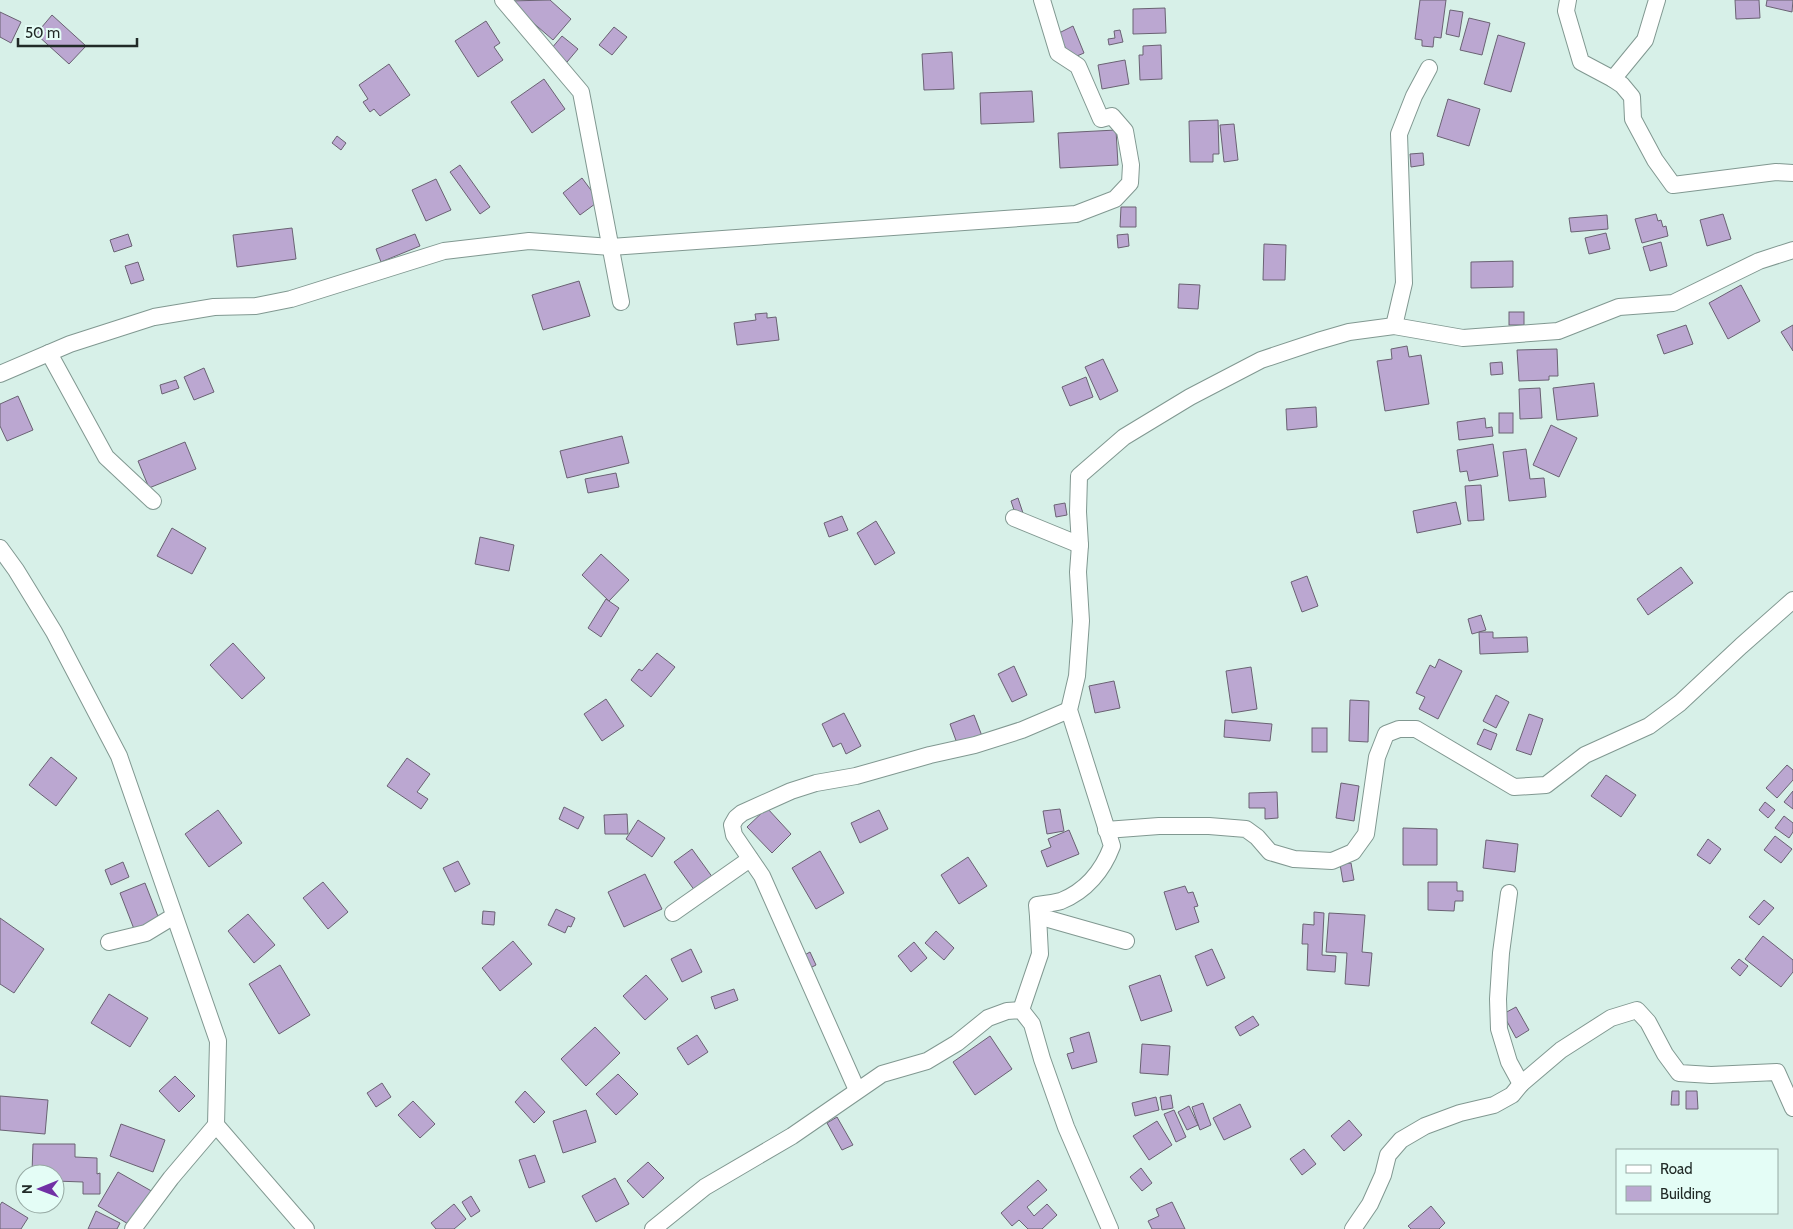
<svg xmlns="http://www.w3.org/2000/svg" width="1793" height="1229" font-family="Cabin,sans-serif">
	<rect width="100%" height="100%" fill="#d7f0e8"/>
	<g fill="#bba7d1" stroke="#6a6273">
		<path d="M550,0L571,19L553,40L508,1Z"/>
		<path d="M1420,0H1446L1441,38L1434,37L1433,47L1422,46V40L1415,39Z"/>
		<path d="M1735,0H1759L1760,18L1736,19Z"/>
		<path d="M1767,0H1793L1792,12L1766,6Z"/>
		<path d="M1165,8L1166,33L1133,34V9Z"/>
		<path d="M1450,10L1463,12L1459,37L1446,34Z"/>
		<path d="M0,12L21,22L11,43L0,37Z"/>
		<path d="M52,15L86,46L69,64L36,34Z"/>
		<path d="M1469,18L1490,23L1482,55L1460,50Z"/>
		<path d="M486,21L500,43L494,47L503,60L478,77L455,41Z"/>
		<path d="M1073,26L1084,53L1070,59L1059,33Z"/>
		<path d="M614,27L627,37L612,55L599,45Z"/>
		<path d="M1120,30L1123,42L1109,45L1108,39L1115,38L1114,31Z"/>
		<path d="M1498,35L1525,43L1511,92L1484,84Z"/>
		<path d="M562,36L578,49L567,62L551,49Z"/>
		<path d="M1161,45L1162,79L1140,80L1139,55H1143V46Z"/>
		<path d="M952,52L954,89L924,90L922,54Z"/>
		<path d="M1125,60L1129,84L1102,89L1098,65Z"/>
		<path d="M389,64L410,95L380,116L374,109L370,112L363,102L368,99L359,85Z"/>
		<path d="M544,79L565,109L532,133L511,102Z"/>
		<path d="M1032,91L1034,122L981,124L980,93Z"/>
		<path d="M1448,99L1480,109L1469,146L1437,136Z"/>
		<path d="M1218,120L1219,154H1213V162H1190L1189,121Z"/>
		<path d="M1234,124L1238,160L1224,162L1220,125Z"/>
		<path d="M1116,130L1118,165L1060,168L1058,133Z"/>
		<path d="M337,136L346,143L341,150L332,143Z"/>
		<path d="M1423,153L1424,165L1411,167L1410,154Z"/>
		<path d="M460,165L490,207L480,214L450,172Z"/>
		<path d="M582,178L599,201L580,215L563,193Z"/>
		<path d="M436,179L451,210L426,221L412,190Z"/>
		<path d="M1121,207H1136V227H1120Z"/>
		<path d="M1656,214L1658,221L1661,220L1663,227L1666,226L1668,236L1642,243L1635,219Z"/>
		<path d="M1723,214L1731,239L1707,246L1700,220Z"/>
		<path d="M1607,215L1608,229L1571,232L1569,218Z"/>
		<path d="M292,228L296,259L237,267L233,235Z"/>
		<path d="M1606,233L1610,249L1589,254L1585,238Z"/>
		<path d="M128,234L132,246L114,252L110,240Z"/>
		<path d="M415,234L420,246L381,262L376,249Z"/>
		<path d="M1128,234L1129,246L1118,248L1117,235Z"/>
		<path d="M1661,242L1667,266L1650,271L1643,247Z"/>
		<path d="M1264,244L1286,245L1285,280H1263Z"/>
		<path d="M1513,261V287L1471,288V262Z"/>
		<path d="M138,262L144,280L131,284L125,266Z"/>
		<path d="M579,281L590,316L543,330L532,295Z"/>
		<path d="M1179,284L1200,285L1198,309L1178,308Z"/>
		<path d="M1741,285L1760,321L1728,339L1709,303Z"/>
		<rect x="1509" y="312" width="15" height="13"/>
		<path d="M767,313V318L776,317L779,340L737,345L734,323L756,320L755,314Z"/>
		<path d="M1686,325L1693,344L1664,354L1657,335Z"/>
		<path d="M1793,325V351L1781,332Z"/>
		<path d="M1407,346L1409,357L1421,355L1429,404L1385,411L1377,361L1392,359L1391,349Z"/>
		<path d="M1557,349L1558,376H1549V380L1519,381L1517,350Z"/>
		<path d="M1103,359L1118,391L1100,400L1085,367Z"/>
		<path d="M1502,362L1503,374L1491,375L1490,363Z"/>
		<path d="M204,368L214,392L194,400L184,377Z"/>
		<path d="M1086,377L1093,397L1070,406L1062,387Z"/>
		<path d="M176,380L179,388L162,394L160,385Z"/>
		<path d="M1594,383L1598,416L1557,420L1553,388Z"/>
		<path d="M1540,388L1542,418L1520,419L1519,389Z"/>
		<path d="M18,396L33,430L7,441L0,426V404Z"/>
		<path d="M1316,407L1317,427L1287,430L1286,409Z"/>
		<rect x="1499" y="413" width="14" height="20"/>
		<path d="M1485,418L1486,428L1492,427L1493,436L1459,440L1457,422Z"/>
		<path d="M1551,425L1577,438L1559,477L1533,465Z"/>
		<path d="M622,436L629,463L567,478L560,451Z"/>
		<path d="M185,442L196,469L149,488L138,461Z"/>
		<path d="M1493,444L1498,476L1469,481L1467,471L1460,472L1457,450Z"/>
		<path d="M1526,449L1530,479L1544,478L1546,497L1509,501L1503,452Z"/>
		<path d="M616,473L619,487L588,493L585,479Z"/>
		<path d="M1481,485L1484,520L1468,521L1465,486Z"/>
		<path d="M1018,498L1023,513L1016,516L1011,501Z"/>
		<path d="M1456,502L1461,524L1417,533L1413,511Z"/>
		<path d="M1065,503L1067,515L1056,517L1054,505Z"/>
		<path d="M842,516L848,530L829,537L824,523Z"/>
		<path d="M876,521L895,553L875,565L857,533Z"/>
		<path d="M172,528L206,548L192,574L157,556Z"/>
		<path d="M480,537L514,545L509,571L475,564Z"/>
		<path d="M601,554L629,580L609,601L582,575Z"/>
		<path d="M1681,567L1693,583L1648,615L1637,599Z"/>
		<path d="M1307,576L1318,606L1302,612L1291,582Z"/>
		<path d="M606,599L619,608L601,637L588,628Z"/>
		<path d="M1481,615L1486,630L1472,634L1468,619Z"/>
		<path d="M1479,632H1493V638L1527,637L1528,652L1480,654Z"/>
		<path d="M233,643L265,678L242,699L210,665Z"/>
		<path d="M657,653L675,667L651,697L631,680L639,669L642,671Z"/>
		<path d="M1439,659L1462,671L1438,719L1419,709L1425,697L1416,693L1430,665L1435,668Z"/>
		<path d="M1014,666L1027,695L1012,702L998,674Z"/>
		<path d="M1251,667L1257,709L1232,713L1226,671Z"/>
		<path d="M1114,681L1120,708L1095,713L1089,686Z"/>
		<path d="M1496,695L1509,702L1496,728L1483,721Z"/>
		<path d="M606,699L624,726L602,741L584,714Z"/>
		<path d="M1350,700L1369,701L1368,742L1349,741Z"/>
		<path d="M844,713L861,746L846,754L841,743L833,747L822,724Z"/>
		<path d="M1529,714L1543,719L1531,755L1516,750Z"/>
		<path d="M974,715L982,736L958,746L950,724Z"/>
		<path d="M1225,720L1272,724L1270,741L1224,737Z"/>
		<rect x="1312" y="728" width="15" height="24"/>
		<path d="M1484,729L1497,734L1491,750L1477,744Z"/>
		<path d="M51,757L77,778L56,806L29,785Z"/>
		<path d="M407,758L430,774L417,792L428,799L421,809L387,786Z"/>
		<path d="M1787,765L1793,770V780L1777,798L1766,788Z"/>
		<path d="M1606,775L1636,795L1621,817L1591,796Z"/>
		<path d="M1341,783L1359,786L1354,821L1336,818Z"/>
		<path d="M1793,791V809L1784,802Z"/>
		<path d="M1277,792L1278,818L1265,819V808H1249V793Z"/>
		<path d="M1765,802L1775,810L1768,818L1759,810Z"/>
		<path d="M564,807L584,817L578,829L559,819Z"/>
		<path d="M767,808L791,834L772,853L747,827Z"/>
		<path d="M1060,809L1064,831L1047,834L1043,811Z"/>
		<path d="M218,810L242,843L209,867L185,834Z"/>
		<path d="M879,810L888,829L860,843L851,823Z"/>
		<path d="M627,814L628,834H605L604,815Z"/>
		<path d="M1784,816L1793,823V832L1789,838L1775,828Z"/>
		<path d="M638,820L665,838L652,857L626,839Z"/>
		<path d="M1403,828L1437,829V865H1403Z"/>
		<path d="M1069,830L1079,854L1047,867L1041,851L1051,847L1048,839Z"/>
		<path d="M1775,836L1792,849L1781,863L1764,850Z"/>
		<path d="M1708,839L1721,849L1710,864L1697,855Z"/>
		<path d="M1486,840L1518,844L1515,872L1483,868Z"/>
		<path d="M692,849L713,878L695,891L674,862Z"/>
		<path d="M820,851L844,893L816,909L792,868Z"/>
		<path d="M968,857L987,886L959,904L941,875Z"/>
		<path d="M458,861L470,884L455,892L443,868Z"/>
		<path d="M123,862L129,877L111,885L105,870Z"/>
		<path d="M1351,863L1354,880L1343,882L1340,864Z"/>
		<path d="M645,874L662,909L624,927L608,892Z"/>
		<path d="M323,882L348,912L328,929L303,898Z"/>
		<path d="M1428,882H1457V891H1463V901H1455L1454,911L1428,910Z"/>
		<path d="M145,883L159,919L134,929L120,893Z"/>
		<path d="M1185,886L1188,893L1193,892L1198,906L1194,907L1199,922L1176,930L1164,892Z"/>
		<path d="M1764,900L1774,908L1759,925L1749,917Z"/>
		<path d="M556,909L575,918L571,927L568,926L565,933L548,925Z"/>
		<path d="M483,911L495,912L494,925L482,924Z"/>
		<path d="M1314,912L1324,913L1322,955L1336,956L1335,972L1307,970L1308,944H1302L1303,924L1314,925Z"/>
		<path d="M1329,913L1365,915L1362,952L1372,953L1369,986L1345,984L1347,953L1326,952Z"/>
		<path d="M248,914L275,945L254,963L228,931Z"/>
		<path d="M0,918L44,949L14,993L0,984Z"/>
		<path d="M936,931L954,948L944,960L925,943Z"/>
		<path d="M1763,936L1793,960V972L1781,987L1745,959Z"/>
		<path d="M513,941L532,964L500,991L482,968Z"/>
		<path d="M914,942L927,958L911,972L898,956Z"/>
		<path d="M691,949L702,972L682,982L671,959Z"/>
		<path d="M1212,949L1225,978L1207,986L1195,956Z"/>
		<path d="M810,952L816,965L808,969L801,957Z"/>
		<path d="M1739,959L1748,966L1740,976L1731,968Z"/>
		<path d="M280,965L310,1015L279,1034L249,984Z"/>
		<path d="M646,975L668,999L645,1020L623,996Z"/>
		<path d="M1160,975L1172,1011L1141,1021L1129,986Z"/>
		<path d="M734,989L738,1000L715,1009L711,997Z"/>
		<path d="M109,994L148,1018L130,1047L91,1023Z"/>
		<path d="M1516,1007L1529,1030L1516,1038L1503,1014Z"/>
		<path d="M1253,1016L1259,1025L1240,1036L1235,1027Z"/>
		<path d="M595,1027L620,1053L586,1086L561,1059Z"/>
		<path d="M1089,1032L1097,1062L1072,1069L1067,1054L1074,1052L1070,1038Z"/>
		<path d="M697,1035L708,1052L688,1065L677,1048Z"/>
		<path d="M990,1036L1012,1069L975,1095L953,1062Z"/>
		<path d="M1142,1044L1170,1046L1168,1075L1140,1073Z"/>
		<path d="M618,1074L638,1094L616,1115L596,1094Z"/>
		<path d="M175,1076L195,1096L179,1112L159,1091Z"/>
		<path d="M382,1083L391,1097L376,1107L367,1093Z"/>
		<path d="M525,1091L545,1112L534,1123L515,1102Z"/>
		<path d="M1672,1091H1679V1105H1671Z"/>
		<path d="M1686,1091H1697L1698,1109H1686Z"/>
		<path d="M1171,1095L1173,1108L1162,1110L1160,1097Z"/>
		<path d="M0,1096L48,1100L45,1134L0,1130Z"/>
		<path d="M1156,1097L1159,1110L1135,1116L1132,1103Z"/>
		<path d="M413,1101L435,1124L420,1138L398,1115Z"/>
		<path d="M1203,1103L1211,1125L1200,1130L1192,1107Z"/>
		<path d="M1240,1104L1251,1127L1224,1140L1213,1118Z"/>
		<path d="M1189,1106L1198,1125L1187,1130L1178,1112Z"/>
		<path d="M586,1110L596,1142L563,1153L553,1121Z"/>
		<path d="M1174,1110L1186,1137L1176,1142L1164,1114Z"/>
		<path d="M837,1117L853,1145L842,1150L827,1123Z"/>
		<path d="M1349,1120L1362,1135L1344,1151L1331,1136Z"/>
		<path d="M1157,1121L1172,1145L1149,1160L1133,1136Z"/>
		<path d="M121,1124L165,1140L153,1172L110,1156Z"/>
		<path d="M33,1144H75V1157L97,1158V1174L100,1173V1194H83V1182L55,1181V1174H51V1172H32Z"/>
		<path d="M1304,1149L1316,1164L1302,1175L1290,1159Z"/>
		<path d="M535,1155L545,1182L529,1188L519,1160Z"/>
		<path d="M648,1162L664,1178L643,1198L627,1181Z"/>
		<path d="M1141,1168L1152,1183L1142,1191L1130,1177Z"/>
		<path d="M118,1172L155,1193L135,1228L98,1206Z"/>
		<path d="M615,1178L629,1204L596,1222L582,1196Z"/>
		<path d="M1038,1180L1047,1190L1027,1207L1034,1216L1047,1204L1057,1215L1042,1229H1028L1019,1220L1012,1226L1001,1213Z"/>
		<path d="M471,1196L480,1211L471,1217L462,1202Z"/>
		<path d="M2,1202L28,1218L21,1229H0V1205Z"/>
		<path d="M1172,1202L1185,1229H1152L1148,1221L1159,1216L1156,1209Z"/>
		<path d="M454,1204L466,1219L454,1229H436L431,1223Z"/>
		<path d="M1431,1206L1445,1223L1439,1229H1411L1408,1226Z"/>
		<path d="M96,1211L120,1223L117,1229H88Z"/>
	</g>
	<g fill="none" stroke-linecap="round" stroke-linejoin="round">
		<g stroke="#819891" stroke-width="18">
			<g id="street">
				<path d="M503,0L581,92L621,302"/>
				<path d="M1568,0L1566,11L1581,62L1613,79L1622,85L1632,97L1633,119L1655,160L1673,185L1776,172L1793,173"/>
				<path d="M1613,79L1645,40L1657,0"/>
				<path d="M1394,326L1404,283L1399,134L1414,96L1429,68"/>
				<path d="M49,353L106,457L153,501"/>
				<path d="M0,374L70,344L154,317L214,307L256,306L291,299L444,251L529,241L611,247L1076,214L1115,199L1130,183L1131,165L1125,131L1112,116L1101,119L1078,66L1058,53L1042,0"/>
				<path d="M1014,518L1080,545"/>
				<path d="M0,548L16,570L54,632L119,756L218,1041L216,1125L306,1229"/>
				<path d="M1106,830L1159,826H1209L1246,829L1257,837L1270,852L1294,859L1332,861L1353,852L1366,834L1377,757L1386,734L1399,729H1416L1514,787L1546,785L1585,755L1649,726L1680,703L1741,646L1793,600"/>
				<path d="M1509,893L1501,953L1498,999L1499,1029L1509,1062L1521,1084"/>
				<path d="M673,913L750,859"/>
				<path d="M1126,941L1038,916L1037,905C1045,904 1054,903 1061,901C1086,891 1103,870 1112,846L1069,710L1077,676L1081,621L1078,572L1080,545L1078,512L1079,476L1124,437L1190,397L1261,360L1318,341L1349,332L1394,326L1463,338L1558,331L1619,307L1673,303L1759,261L1793,250"/>
				<path d="M109,942L146,933L174,916"/>
				<path d="M1021,1010L1040,954L1038,916"/>
				<path d="M857,1090L762,876L734,835L732,825L736,818L742,813L791,791L816,783L856,776L930,755L975,745L1022,730L1069,710"/>
				<path d="M133,1229L171,1178L216,1125"/>
				<path d="M653,1229L705,1187L792,1136L882,1074L927,1061L957,1043L988,1018L1007,1011L1021,1010L1032,1024L1042,1059L1066,1127L1110,1229"/>
				<path d="M1353,1229L1370,1204L1383,1175L1388,1155L1401,1140L1425,1126L1460,1113L1494,1105L1512,1095L1521,1084L1561,1050L1611,1018L1637,1010L1648,1022L1665,1054L1679,1073L1711,1075L1777,1072L1793,1108"/>
			</g>
		</g>
		<use href="#street" stroke="#fff" stroke-width="16"/>
	</g>
	<rect x="1616" y="1149" width="162" height="65" fill="#e4fdf6" stroke="#96a9a3"/>
	<rect x="1626" y="1165" width="25" height="8" fill="#ffffff" stroke="#96a9a3"/>
	<text x="1660" y="1174" font-size="15" fill="#212a27">Road</text>
	<rect x="1626" y="1186" width="25" height="15" fill="#bba7d1" stroke="#96a9a3"/>
	<text x="1660" y="1199" font-size="15" fill="#212a27">Building</text>
	<g transform="translate(40 1189) rotate(269)"><circle r="24" fill="#e4fdf6" stroke="#96a9a3"/>
	<path d="M0-4L9 19L0 12L-9 19Z" fill="#7130a5"/>
	<text y="-8" font-size="14" font-weight="bold" text-anchor="middle" fill="#212a27">N</text>
	</g>
	<path d="M18 38v8h119v-8" fill="none" stroke="#212a27" stroke-width="2.5"/>
	<text x="25" y="38" font-size="15" fill="#212a27" stroke="#e4fdf6" stroke-width="4" paint-order="stroke">50 m</text>
</svg>
